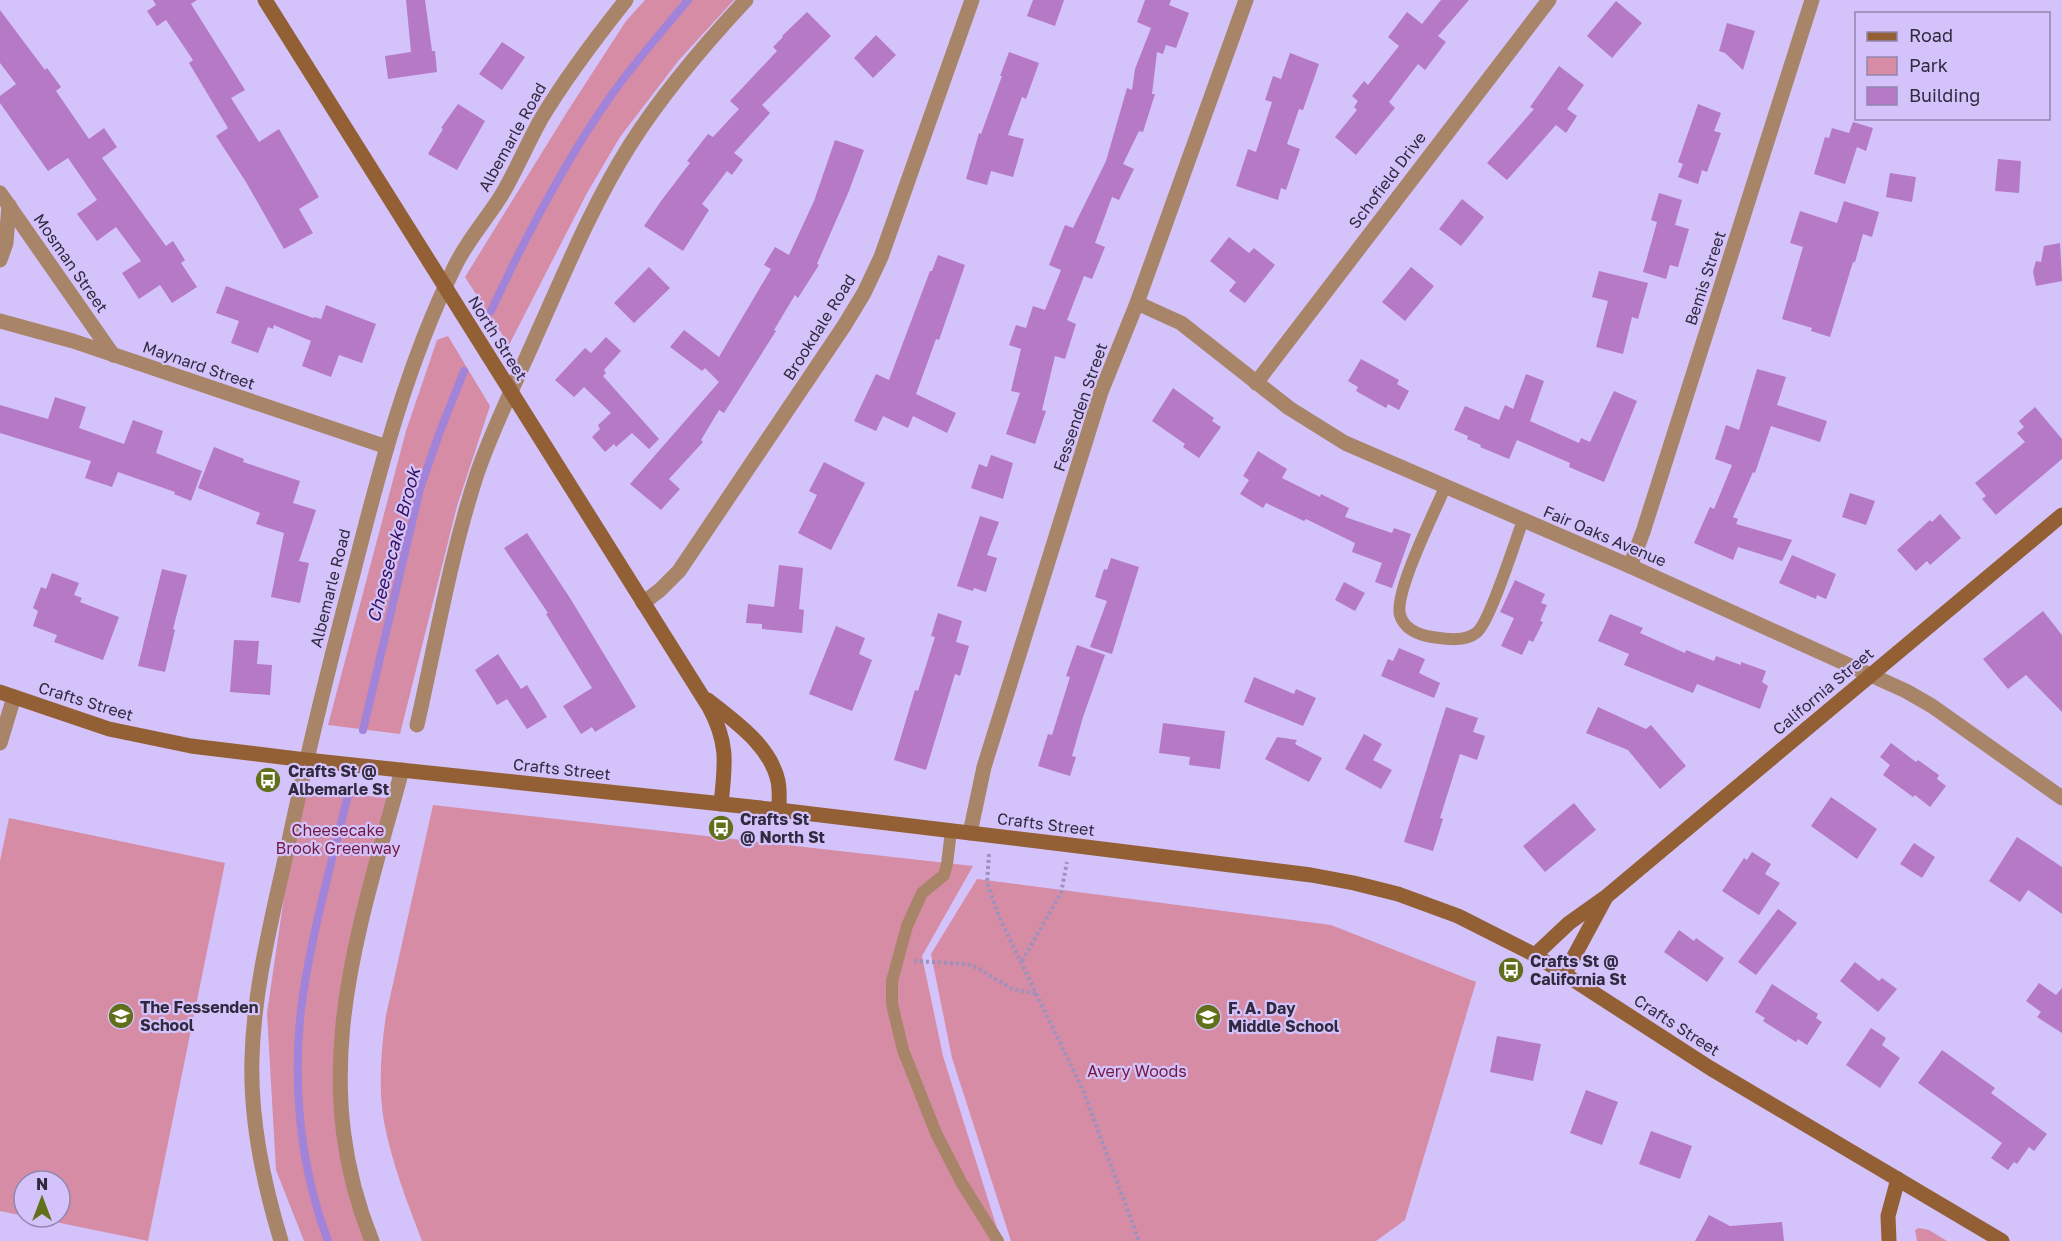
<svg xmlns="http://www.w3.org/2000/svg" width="2062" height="1241" font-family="'Golos Text',sans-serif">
	<rect width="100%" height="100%" fill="#d4c3fb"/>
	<g fill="#d68ca5">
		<path d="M645,0H734L679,60L620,137L587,193L509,345L465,277L567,112L626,21Z"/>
		<path d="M448,336L490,406L457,506L400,734L328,725L406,431L437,340Z"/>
		<path d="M300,788L394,799L344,1001L343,1129L374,1241H304L276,1170L267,1013Z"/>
		<path d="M433,805L973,866L922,956L943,1056L1001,1241H422C407,1202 392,1163 384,1122C378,1087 381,1050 386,1015Z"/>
		<path d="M9,818L225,863L148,1241L31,1217H60V1181H24V1216L0,1211V861Z"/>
		<path d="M977,879L1331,925L1476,982L1405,1220L1376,1241H1011L952,1058L931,954Z"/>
		<path d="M1919,1228L1929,1230L1947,1241H1917L1915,1230Z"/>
	</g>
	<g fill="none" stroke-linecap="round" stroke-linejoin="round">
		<g stroke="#a183da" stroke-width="8">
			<path d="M491,311C525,238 562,166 608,100C632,65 661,33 688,0"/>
			<path d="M363,730L420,489L439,434L464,371"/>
			<path d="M328,1241C299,1164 291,1076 303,995C313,928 332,861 348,795"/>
		</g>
	</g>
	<g fill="#b579c6">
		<path d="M153,0H197L191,4L245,90L231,98L259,142L279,129L319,197L299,209L313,233L284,249L246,182L216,136L228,128L189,63L193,60L166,20L157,26L147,11L156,5Z"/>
		<path d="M406,0H425L432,51H435L437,72L388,79L385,56L411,52Z"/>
		<path d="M1033,0H1064L1055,26L1027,16Z"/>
		<path d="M1145,0H1171L1169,5L1189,13L1176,48L1166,45L1163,54L1157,52L1152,94H1155L1143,132L1139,131L1123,164L1134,169L1119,200L1112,197L1095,243L1105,247L1092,279L1084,276L1067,320L1076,324L1065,359L1055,356L1042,410L1046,411L1035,444L1006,434L1020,393L1011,391L1021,349L1009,345L1016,325L1026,328L1033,306L1045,310L1061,270L1049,265L1065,225L1073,228L1106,161L1127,88L1132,90L1135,69L1151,28L1137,22Z"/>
		<path d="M1441,0H1469L1438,36L1446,42L1425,70L1418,64L1389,102L1395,108L1356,155L1335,137L1357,110L1354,107L1358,101L1352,96L1364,81L1368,85L1399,46L1388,37L1407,12L1422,24Z"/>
		<path d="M1616,1L1642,23L1612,58L1587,36Z"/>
		<path d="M0,10L45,70L47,68L61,87L56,91L89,139L104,128L117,147L102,158L166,246L173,241L185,260L181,263L197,287L172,303L160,285L139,299L122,273L141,261L116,227L97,241L77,214L97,200L68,158L48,171L0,103V96L16,84L0,63Z"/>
		<path d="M807,12L831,36L762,105L770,113L734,153L743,160L732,175L727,171L702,204L709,210L683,251L644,226L661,201L690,163L687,161L708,134L713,137L739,109L730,101L777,51L773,47L783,37L782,36Z"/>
		<path d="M1727,23L1755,31L1743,70L1725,53L1719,51Z"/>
		<path d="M876,35L896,55L873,78L854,58Z"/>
		<path d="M502,42L525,57L502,90L479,74Z"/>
		<path d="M1009,52L1039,63L1026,99L1022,97L1008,135L1024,139L1013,177L991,171L987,185L966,179L979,133L981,134L1002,76H1000Z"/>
		<path d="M1290,53L1319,64L1303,110L1299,109L1287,144L1300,149L1286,190L1281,188L1278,200L1236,186L1248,149L1256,152L1272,102L1265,100L1273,76L1281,79Z"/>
		<path d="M1559,66L1584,85L1567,109L1577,116L1566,133L1556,125L1507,180L1487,163L1534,109L1530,107Z"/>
		<path d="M458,104L485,121L457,170L428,154L443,129L441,128Z"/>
		<path d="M1698,104L1721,113L1714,131L1721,133L1707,172L1702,170L1698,184L1678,177L1683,164L1678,162Z"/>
		<path d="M1853,122L1873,128L1866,151L1857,147L1845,184L1814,174L1825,137L1829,138L1832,128L1849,133Z"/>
		<path d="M835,140L864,150L849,191L817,264L819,265L798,298L795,295L774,330L776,331L724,413L719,410L701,440L703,442L669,479L680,489L661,510L630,484L719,382L705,368L702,371L670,347L684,330L719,357L771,269L764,265L775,247L789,255L814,201Z"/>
		<path d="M1998,159L2021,161L2019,193L1995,191Z"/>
		<path d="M1890,173L1916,177L1912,202L1886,197Z"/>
		<path d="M1659,193L1682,200L1675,225L1689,229L1678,267L1670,265L1666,279L1643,272L1657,222L1651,220Z"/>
		<path d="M1462,199L1484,217L1461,246L1439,229Z"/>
		<path d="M1844,201L1879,212L1872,237L1863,234L1855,262H1853L1830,337L1811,331L1812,328L1782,319L1803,247L1790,243L1800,211L1837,223Z"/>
		<path d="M1229,237L1249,253L1254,248L1275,265L1245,303L1229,291L1236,282L1210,261Z"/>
		<path d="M2060,243L2062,281L2036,286L2033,272L2036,261L2041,262L2044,246Z"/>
		<path d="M938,255L965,265L939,340L936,339L916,394L956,413L947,433L913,416L908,428L883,416L876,431L854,421L876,374L889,380L930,271H932Z"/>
		<path d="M649,267L670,288L634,323L614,303Z"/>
		<path d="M1411,267L1434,286L1405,321L1382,302Z"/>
		<path d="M1599,271L1648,283L1638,319L1632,317L1623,354L1596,347L1608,301L1592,297Z"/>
		<path d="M226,286L313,318L314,317L321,319L326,305L376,324L362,363L339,355L331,377L302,366L311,341L274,325L273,329L268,327L258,353L231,343L239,321L216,313Z"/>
		<path d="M606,337L621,351L604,370L606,373L603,376L659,439L649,449L632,433L616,447L614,444L605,452L592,437L600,429L598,425L611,413L584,387L574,397L555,380L585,348L591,353Z"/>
		<path d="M1361,359L1399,380L1397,384L1409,391L1399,410L1388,404L1386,408L1356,391L1358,387L1348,381Z"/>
		<path d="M1757,369L1786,377L1777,405L1827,421L1820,442L1771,426L1755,473L1753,472L1733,517L1738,519L1736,524L1792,540L1782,561L1738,547L1733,560L1694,543L1710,507L1714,509L1732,465L1715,459L1726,425L1739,430Z"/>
		<path d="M1526,374L1544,381L1530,421L1579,443L1581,438L1590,442L1614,391L1637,401L1604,482L1569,467L1570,463L1517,440L1509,459L1480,447L1481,445L1467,439L1468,436L1454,430L1465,406L1499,420L1505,405L1513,409Z"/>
		<path d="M1173,388L1214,418L1212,421L1221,427L1199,458L1183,447L1185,444L1152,421Z"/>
		<path d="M55,397L86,407L79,428L124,444L133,420L163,431L156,453L202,471L191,501L174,494L175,492L118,472L112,487L85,478L91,461L0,433V405L48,419Z"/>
		<path d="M2035,407L2062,439V459L1996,515L1982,499L1986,496L1975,483L2025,442L2017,433L2024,427L2019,421Z"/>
		<path d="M214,447L244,459L243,462L300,481L293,503L316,510L299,561L309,563L300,603L271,597L284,533L256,524L260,513L198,488Z"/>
		<path d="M1258,451L1287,469L1282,478L1320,497L1321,494L1349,508L1345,517L1392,533L1394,528L1411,534L1392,588L1375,582L1382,563L1352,552L1355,543L1306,519L1304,521L1266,503L1263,508L1240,494L1249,480L1243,476Z"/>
		<path d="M991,455L1013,463L1003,499L971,488L979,464L987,467Z"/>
		<path d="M824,462L865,483L831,550L798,533L817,495L809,491Z"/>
		<path d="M1850,493L1875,501L1866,525L1842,517Z"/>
		<path d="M1940,514L1961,538L1930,565L1927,561L1916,571L1897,550L1930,520L1932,522Z"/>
		<path d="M980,516L999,522L987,555L997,558L986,592L974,588L973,591L957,586Z"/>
		<path d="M527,533L570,598L636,707L595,732L592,727L581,734L563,706L592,688L546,614L548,613L504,548Z"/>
		<path d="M1792,555L1836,574L1826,599L1817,595L1816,599L1779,583Z"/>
		<path d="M1111,558L1139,567L1112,654L1090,647L1107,601L1095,597L1104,569L1107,570Z"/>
		<path d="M779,565L803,568L799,609L804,610L802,633L762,629V624L746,623L748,604L774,607Z"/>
		<path d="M162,569L187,575L173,629L175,630L165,672L138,666Z"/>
		<path d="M52,573L79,583L74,595L82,598L80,602L119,617L103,660L54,642L57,635L33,626L38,611L33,608L41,587L46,589Z"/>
		<path d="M1515,580L1545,594L1541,603L1547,605L1540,621L1543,622L1533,642L1529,640L1522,655L1501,646L1514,618L1500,612Z"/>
		<path d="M1344,582L1365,593L1355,611L1335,600Z"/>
		<path d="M2043,611L2062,635V712L2026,675L2008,689L1983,659Z"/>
		<path d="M938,613L962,621L956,642L969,646L960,676L955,674L926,770L894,760L915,690L918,691L935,637L931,636Z"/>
		<path d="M1610,614L1643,628L1640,633L1685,653L1686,650L1714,661L1716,656L1741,665V662L1766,671L1762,682L1768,686L1760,709L1697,684L1693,693L1624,665L1629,654L1598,641Z"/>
		<path d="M836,626L865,638L859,654L872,660L852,711L809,694Z"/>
		<path d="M234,640L259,641L257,664L272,665L270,695L230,692Z"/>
		<path d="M1077,645L1105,655L1083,717L1072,756L1076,757L1070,776L1038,766L1048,734L1052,735L1070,677L1066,676Z"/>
		<path d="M1399,648L1425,659L1419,673L1440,683L1434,698L1381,676L1388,659L1393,661Z"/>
		<path d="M498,654L521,689L527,685L547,717L527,729L507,699L497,705L475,670Z"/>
		<path d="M1254,677L1294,694L1296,689L1316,698L1303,726L1244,702Z"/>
		<path d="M1446,707L1478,718L1473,732L1485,736L1477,760L1460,754L1440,818L1443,819L1433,851L1404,842Z"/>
		<path d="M1598,707L1646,729L1651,725L1686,766L1660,789L1628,750L1586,733Z"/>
		<path d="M1163,723L1225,731L1220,769L1189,765L1190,757L1159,753Z"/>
		<path d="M1364,734L1382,744L1373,760L1392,770L1381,789L1345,769Z"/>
		<path d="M1277,737L1297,740L1295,744L1322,758L1309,782L1265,759Z"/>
		<path d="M1891,743L1916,762L1918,760L1939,775L1937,779L1946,786L1930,807L1915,795L1913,797L1883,775L1890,765L1880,757Z"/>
		<path d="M1831,797L1877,829L1857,859L1811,826Z"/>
		<path d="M1574,803L1596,830L1545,872L1523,846Z"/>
		<path d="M2017,837L2062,867V914L2028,890L2020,902L1989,881Z"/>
		<path d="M1914,843L1935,857L1922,878L1900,864Z"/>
		<path d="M1752,852L1771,864L1765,874L1780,883L1759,915L1722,891L1744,858L1747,860Z"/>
		<path d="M1778,909L1797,923L1756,975L1738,962Z"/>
		<path d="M1679,930L1694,941L1696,938L1724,958L1707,982L1664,952Z"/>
		<path d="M1855,962L1879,981L1882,978L1897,989L1878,1012L1840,981Z"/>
		<path d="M2039,983L2056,995L2062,988V1033L2037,1017L2041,1012L2026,1001Z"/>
		<path d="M1772,984L1818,1014L1816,1018L1822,1022L1807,1045L1798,1039L1796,1042L1763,1021L1765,1018L1755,1012Z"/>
		<path d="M1871,1028L1886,1038L1882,1045L1900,1058L1880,1088L1846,1065Z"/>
		<path d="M1497,1036L1541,1044L1533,1081L1490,1072Z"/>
		<path d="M1942,1050L1995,1088L1991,1093L2047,1134L2034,1151L2029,1147L2017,1164L2014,1162L2008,1170L1991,1158L2002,1143L1918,1083Z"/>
		<path d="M1586,1090L1618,1102L1602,1145L1570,1133Z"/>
		<path d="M1651,1131L1692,1146L1680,1179L1639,1164Z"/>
		<path d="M1709,1215L1730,1226L1782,1222L1784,1241H1695Z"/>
	</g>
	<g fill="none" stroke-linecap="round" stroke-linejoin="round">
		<g stroke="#9e91bd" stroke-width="4" stroke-dasharray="3 3" stroke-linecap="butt">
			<path d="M989,854L987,883L1000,919L1083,1090L1139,1241"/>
			<path d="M914,961L967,964L978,968L1012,989L1037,994"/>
			<path d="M1022,961L1061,893L1067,862"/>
		</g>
		<g stroke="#a88469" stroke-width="12">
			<path d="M1445,487C1435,512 1394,592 1400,615C1404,629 1419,635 1432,637C1446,639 1464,642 1476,633C1489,625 1516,539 1523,520"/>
			<path d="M951,831L947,864L944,875L922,893L907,926L892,981V1004L903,1050L936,1133L961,1182L998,1241"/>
		</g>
		<g stroke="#a88469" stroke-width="15">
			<path d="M0,193L113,355"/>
			<path d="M0,260L6,243L9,205"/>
			<path d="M1137,303L1181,323L1289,408L1345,443L1630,566L1906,691L1932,706L2062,798"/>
			<path d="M0,321L73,341L387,447"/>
			<path d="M1256,383L1549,0"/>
			<path d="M1630,566L1643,532L1812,0"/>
			<path d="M643,603L660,590L679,571L844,326L864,293L881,257L972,0"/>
			<path d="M417,725C436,642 450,556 477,474C493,427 516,382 536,336C565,272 592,205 630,145C663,93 704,45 746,0"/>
			<path d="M0,743L14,697"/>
			<path d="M970,833L984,767L1101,392L1137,303L1246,0"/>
			<path d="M281,1241C263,1182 250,1120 252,1058C254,979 277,900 293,822C311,738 332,654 354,570C380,468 407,364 454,268C466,242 486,220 501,196C516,171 527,144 541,119C566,77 595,39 626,0"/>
			<path d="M372,1241C305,1076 358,932 402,770"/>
		</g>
		<g stroke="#936036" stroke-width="15">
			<path d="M265,0L709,707C729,744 725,765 721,804"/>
			<path d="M0,692L109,729L191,746L306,760L779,810L1070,845L1311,875L1354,883L1398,894L1458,916L1535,955L1710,1068L2002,1241"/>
			<path d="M708,700C735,722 770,745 778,781C780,791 779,801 779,810"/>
			<path d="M1535,955L1569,923L1607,896L2062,515"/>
			<path d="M1565,973L1605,899"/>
			<path d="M1889,1241L1888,1216L1898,1179"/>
		</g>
	</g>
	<defs>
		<g id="bus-disc" transform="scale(1.35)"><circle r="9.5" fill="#62701b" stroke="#d4c3fb"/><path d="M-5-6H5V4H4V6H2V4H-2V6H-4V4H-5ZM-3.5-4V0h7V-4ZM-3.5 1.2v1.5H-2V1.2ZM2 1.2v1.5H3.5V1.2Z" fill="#fff"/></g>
		<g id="school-disc" transform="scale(1.35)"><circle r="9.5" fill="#62701b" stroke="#d4c3fb"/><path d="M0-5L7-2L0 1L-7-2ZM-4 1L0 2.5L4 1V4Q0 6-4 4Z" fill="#fff"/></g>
	</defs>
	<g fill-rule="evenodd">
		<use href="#bus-disc" x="268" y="780"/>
		<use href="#bus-disc" x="721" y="828"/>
		<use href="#bus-disc" x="1511" y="970"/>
		<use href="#school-disc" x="121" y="1016"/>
		<use href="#school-disc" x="1208" y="1017"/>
	</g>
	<g text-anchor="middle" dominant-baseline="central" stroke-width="4.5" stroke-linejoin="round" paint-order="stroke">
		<g font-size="16" fill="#312a3f" stroke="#d4c3fb">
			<text transform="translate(512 137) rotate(-61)">Albemarle Road</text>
			<text transform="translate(1387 180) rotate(-53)">Schofield Drive</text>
			<text transform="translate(71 263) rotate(55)">Mosman Street</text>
			<text transform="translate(1705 278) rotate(-72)">Bemis Street</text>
			<text transform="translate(819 327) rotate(-58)">Brookdale Road</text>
			<text transform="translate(498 338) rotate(58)">North Street</text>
			<text transform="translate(199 365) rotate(19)">Maynard Street</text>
			<text transform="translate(1080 407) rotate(-71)">Fessenden Street</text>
			<text transform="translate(1605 536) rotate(23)">Fair Oaks Avenue</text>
			<text transform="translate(330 588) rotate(-76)">Albemarle Road</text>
			<text transform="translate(1823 691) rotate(-40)">California Street</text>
			<text transform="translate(86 701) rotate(17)">Crafts Street</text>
			<text transform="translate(562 769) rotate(6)">Crafts Street</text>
			<text transform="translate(1046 824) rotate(7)">Crafts Street</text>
			<text transform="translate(1677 1025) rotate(33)">Crafts Street</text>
		</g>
		<g font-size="16" font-weight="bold" fill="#312a3f" stroke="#d4c3fb" text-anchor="start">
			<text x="288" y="771">Crafts St @<tspan x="288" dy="18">Albemarle St</tspan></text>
			<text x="740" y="819">Crafts St<tspan x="740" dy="18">@ North St</tspan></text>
			<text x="1530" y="961">Crafts St @<tspan x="1530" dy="18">California St</tspan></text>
			<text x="140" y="1007">The Fessenden<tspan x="140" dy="18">School</tspan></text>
			<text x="1228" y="1008">F. A. Day<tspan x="1228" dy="18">Middle School</tspan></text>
		</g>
		<g font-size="16" fill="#731941" stroke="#d4c3fb">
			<text x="338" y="830">Cheesecake<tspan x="338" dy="18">Brook Greenway</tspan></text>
			<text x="1137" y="1071">Avery Woods</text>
		</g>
		<g font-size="18" font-style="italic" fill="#35115f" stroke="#d4c3fb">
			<text transform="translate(393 545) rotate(-75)">Cheesecake Brook</text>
		</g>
	</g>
	<rect x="1855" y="12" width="195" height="108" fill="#d4c3fb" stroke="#9386b0" stroke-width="1.5"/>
	<rect x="1867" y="32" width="30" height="9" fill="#936036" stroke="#9386b0" stroke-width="1.5"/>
	<text x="1909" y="42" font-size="18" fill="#312a3f">Road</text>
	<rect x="1867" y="57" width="30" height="18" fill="#d68ca5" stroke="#9386b0" stroke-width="1.5"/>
	<text x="1909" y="72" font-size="18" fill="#312a3f">Park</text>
	<rect x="1867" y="87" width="30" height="18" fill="#b579c6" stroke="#9386b0" stroke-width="1.5"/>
	<text x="1909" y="102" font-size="18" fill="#312a3f">Building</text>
	<g transform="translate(42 1199)"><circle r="28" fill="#d4c3fb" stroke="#9386b0" stroke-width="1.5"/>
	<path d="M0-4.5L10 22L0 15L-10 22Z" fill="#62701b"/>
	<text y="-9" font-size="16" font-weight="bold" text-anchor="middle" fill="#312a3f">N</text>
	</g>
</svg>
